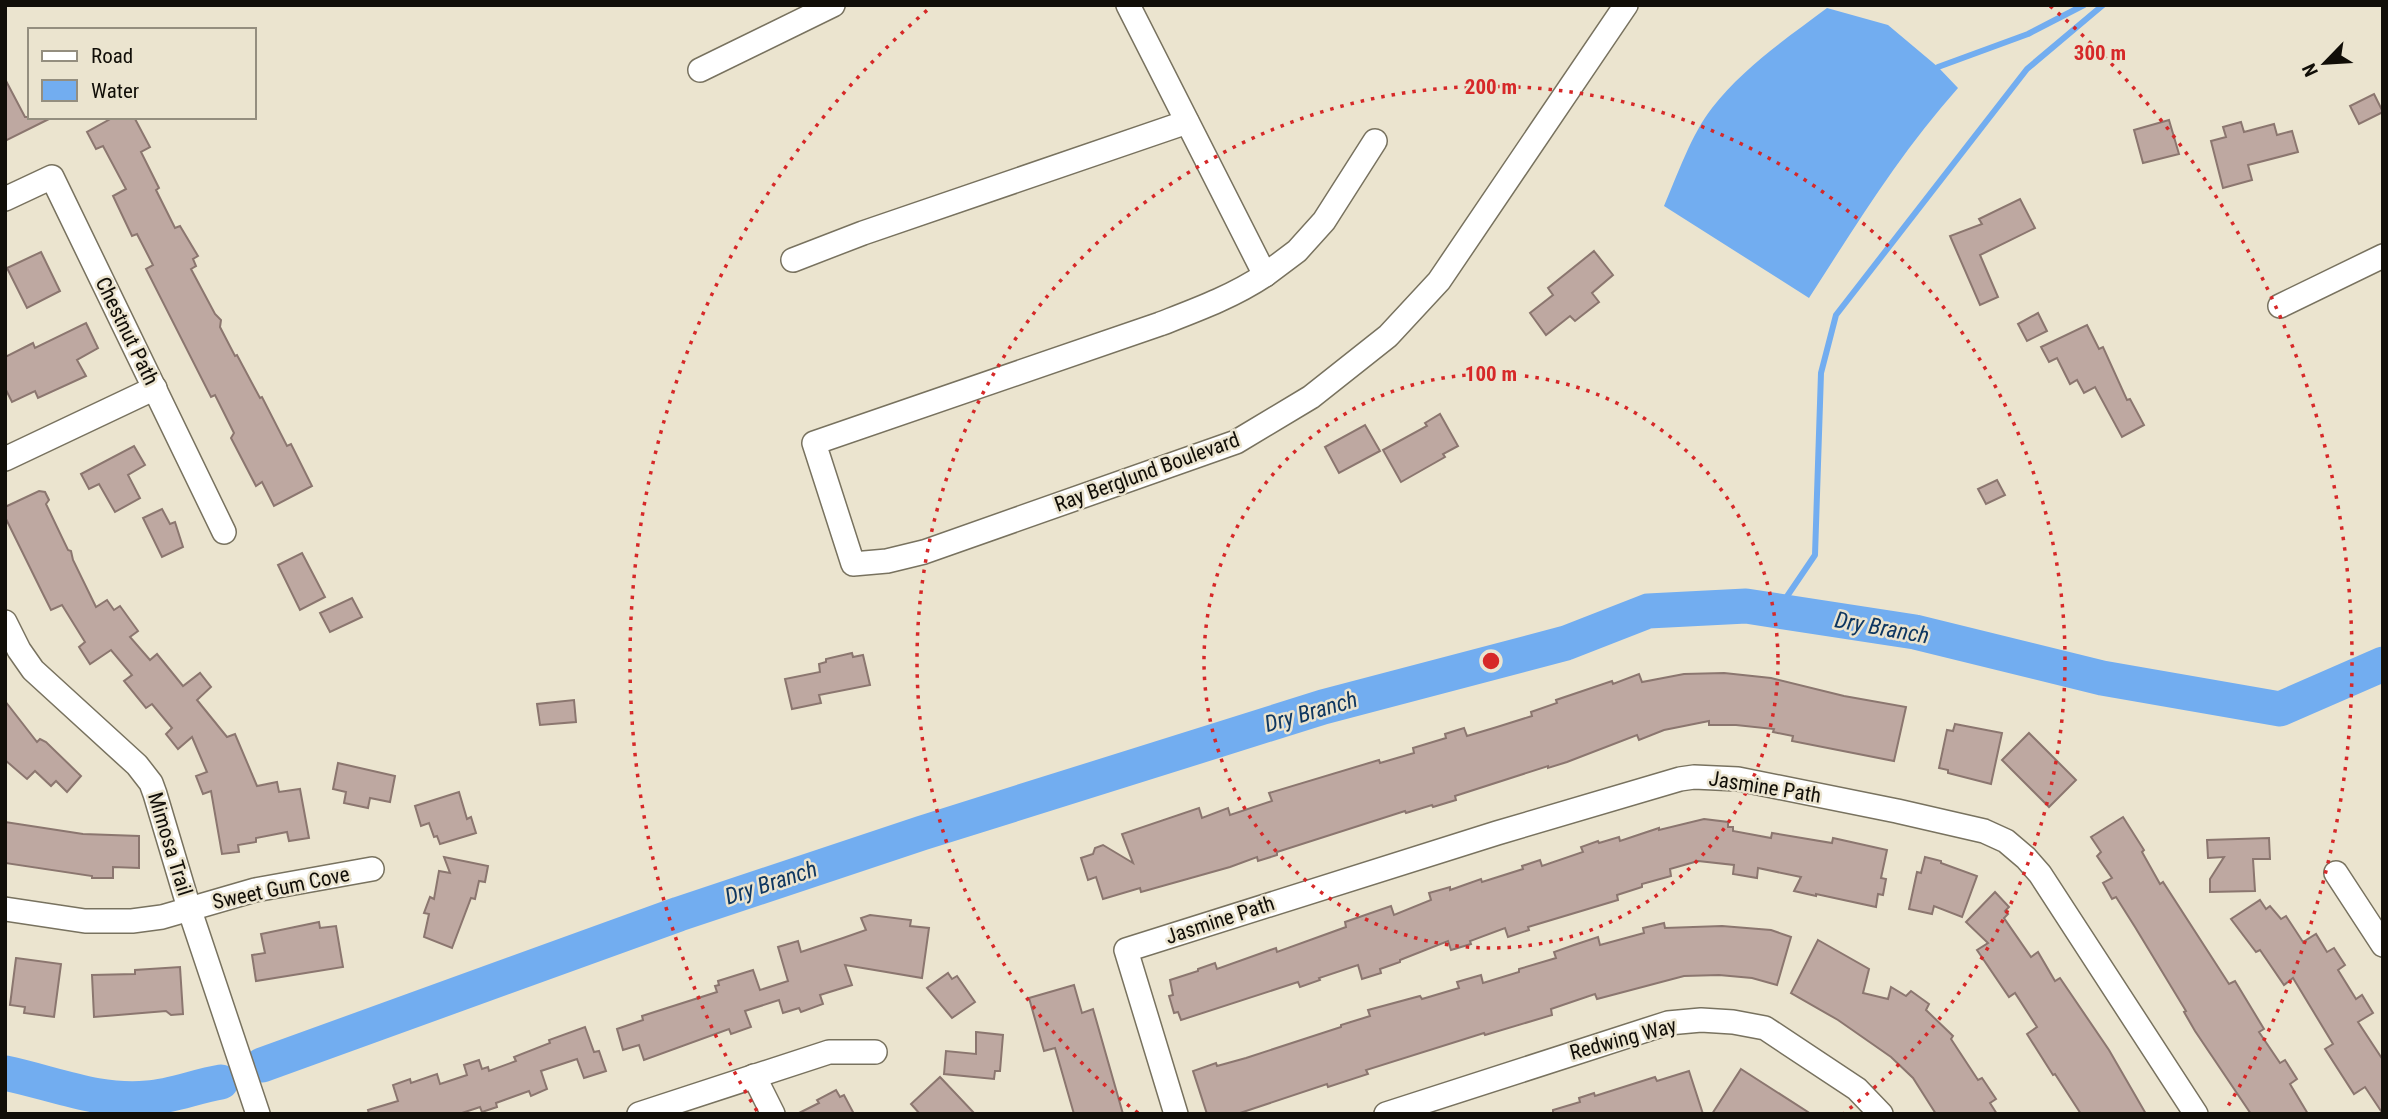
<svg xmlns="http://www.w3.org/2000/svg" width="2388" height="1119" font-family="'Roboto Condensed',sans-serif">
	<rect width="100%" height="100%" fill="#ebe4cf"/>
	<path fill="#72adf0" d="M1827,8L1888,25L1938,67L1958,88C1900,153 1856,225 1809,298L1664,206C1677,176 1692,133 1712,108C1743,68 1787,38 1827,8Z"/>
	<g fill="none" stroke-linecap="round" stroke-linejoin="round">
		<g stroke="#72adf0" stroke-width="6">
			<path d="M1938,67L2028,34L2084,5"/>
			<path d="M1777,611L1815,555L1821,373L1836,315L2027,69L2103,5"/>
		</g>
		<g stroke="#72adf0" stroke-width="35">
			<path d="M262,1065L679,914L922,833L1323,707L1566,643L1648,611L1746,606L1915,632L2102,678L2280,709L2383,664"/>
			<path d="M5,1073C53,1083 98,1103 148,1098C172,1096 197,1086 221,1082"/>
		</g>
	</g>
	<g fill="#bea8a1" stroke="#8b766f" stroke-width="2">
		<path d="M5,79L25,117H53L5,141Z"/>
		<path d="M2374,94L2383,112L2359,124L2350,106Z"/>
		<path d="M114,117H134L150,147L141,152L159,188L156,190L175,228L180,226L198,256L193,259L196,266L191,269L215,314L221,320L220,327L235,356L237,355L260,398L262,397L287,446L291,444L312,486L274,506L262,482L256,486L231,438L234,433L215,395L211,397L146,269L153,265L137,234L132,236L113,196L126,189L103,146L96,149L87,132Z"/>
		<path d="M2169,120L2179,154L2143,163L2134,130Z"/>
		<path d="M2241,122L2244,132L2274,124L2277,135L2292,131L2298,152L2248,165L2252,180L2223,188L2211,141L2226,137L2223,127Z"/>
		<path d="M2020,199L2035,228L1980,255L1998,297L1980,305L1950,236L1982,224L1979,219Z"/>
		<path d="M1594,251L1613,275L1592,293L1599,302L1575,321L1570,316L1546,335L1530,313L1553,295L1548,288Z"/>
		<path d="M41,252L60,291L27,308L7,268Z"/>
		<path d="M2038,313L2047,331L2027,341L2018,324Z"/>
		<path d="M86,323L98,348L77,360L86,376L38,398L35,391L12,402L5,388V357L33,343L35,348Z"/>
		<path d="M2087,325L2099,349L2103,347L2127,400L2130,399L2144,425L2122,437L2095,387L2084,393L2077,380L2070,384L2057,358L2049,362L2041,347Z"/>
		<path d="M1440,414L1458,446L1443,454L1445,457L1401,482L1383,450L1427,426L1425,423Z"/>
		<path d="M1365,425L1380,451L1339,473L1325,447Z"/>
		<path d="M134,446L145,465L128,475L140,498L115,512L99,484L89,489L81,474Z"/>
		<path d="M1997,480L2005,495L1986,504L1978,489Z"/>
		<path d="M39,491L45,492L49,500L46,504L68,550L71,551L73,560L96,607L107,600L114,610L120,606L138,631L130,637L150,660L157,654L183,686L200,673L211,687L197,700L227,737L235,734L257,786L277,782L279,792L300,789L309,838L289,841L287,832L256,838V842L238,845L239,852L222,854L211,791L203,794L196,776L207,772L192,737L178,749L166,734L172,728L152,704L146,708L124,681L132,675L111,650L90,664L79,647L85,642L62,605L51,610L43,594L5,517V507Z"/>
		<path d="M162,509L170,524L175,522L183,547L162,557L143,518Z"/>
		<path d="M302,553L325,597L300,610L278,565Z"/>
		<path d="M352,598L362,617L330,632L320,613Z"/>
		<path d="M852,653L853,657L863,655L870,685L819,695L821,703L792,709L785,679L820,672L819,664L826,662V659Z"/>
		<path d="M1724,673L1771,678L1844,696L1906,707L1894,761L1792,741L1793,736L1773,732L1774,729L1736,725H1709V721L1664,730L1639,740L1637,735L1567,762L1548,768V766L1455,796L1456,800L1433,807L1432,805L1406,813L1405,811L1277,852V855L1258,861L1257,857L1230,867L1141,892L1140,888L1103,899L1096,877L1088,880L1081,858L1093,854L1095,848L1103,845L1133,863L1122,834L1199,808L1202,818L1228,808L1230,815L1272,801L1269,793L1379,760L1380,763L1414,753L1413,748L1446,738L1445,734L1464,728L1467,736L1497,727L1532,716L1531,712L1557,703L1556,700L1612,681L1613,684L1639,674L1642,682L1684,674Z"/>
		<path d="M574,700L576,722L540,725L537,704Z"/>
		<path d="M5,701L37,742L40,739L46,742L81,776L67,792L56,781L51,786L35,771L27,779L5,760Z"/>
		<path d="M1955,724L2002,733L1991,784L1948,773V770L1939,768L1947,730L1953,731Z"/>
		<path d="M2029,733L2076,780L2049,807L2002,760Z"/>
		<path d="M338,763L395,776L390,802L370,798L368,808L344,803L346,792L333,789Z"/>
		<path d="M459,792L467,819L471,817L476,833L440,844L437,836L434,837L429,823L421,826L415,806Z"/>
		<path d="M2123,817L2144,850L2142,852L2160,884L2163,882L2229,984L2235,981L2264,1029L2259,1032L2280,1063L2285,1060L2297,1079L2290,1084L2308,1114H2251L2195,1031L2184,1012L2186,1011L2135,927L2116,897L2112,899L2103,883L2112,878L2097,856L2101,852L2091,837Z"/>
		<path d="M1704,819L1728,822V827H1733V831L1771,838L1772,833L1832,843L1833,838L1887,850L1881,878L1886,879L1883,895L1878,894L1876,907L1816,894V896L1794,891L1801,877L1758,868L1757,878L1733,874L1734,865L1698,861L1670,869L1671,876L1642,884V887L1617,895L1618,900L1528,927L1529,930L1508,937L1505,928L1470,941L1471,944L1451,950L1448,941L1400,960V962L1380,969L1381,973L1362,979L1358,965L1319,978L1320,980L1300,987L1298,982L1181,1020L1178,1012L1174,1013L1169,996L1173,995L1170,980L1198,971V969L1215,963L1217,969L1276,948L1277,952L1346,927L1345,922L1391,906L1394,915L1431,900L1429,893L1450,887V890L1481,879L1482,882L1523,869L1522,866L1540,860L1542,866L1583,852L1581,847L1598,841L1599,843L1619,837L1620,841L1659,828V830Z"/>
		<path d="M5,822L83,834L139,836V868L113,867V878H92V876L5,863Z"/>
		<path d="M2269,838L2270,859H2253L2255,891L2210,892V879L2224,857L2208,858L2207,840Z"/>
		<path d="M444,857L488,866L485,882L479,881L475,899L471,898L452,948L424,937L429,914L424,913L430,897L434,899L439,871L450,873Z"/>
		<path d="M1925,857L1941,861V863L1977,876L1962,917L1934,906L1932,914L1909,909L1917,872L1921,873Z"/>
		<path d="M1995,892L2009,907L2005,911L2008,914L2004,918L2031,957L2038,952L2055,981L2060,978L2109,1050L2146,1114H2081L2055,1074L2053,1075L2027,1034L2037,1027L2015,993L2009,997L1977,950L1988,943L1966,922Z"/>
		<path d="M2260,900L2266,909L2270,906L2281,919L2286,916L2303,942L2316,934L2327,952L2334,948L2345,965L2338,970L2356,999L2362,995L2373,1013L2358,1022L2383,1060V1114L2365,1087L2354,1094L2325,1049L2333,1044L2293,978L2284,985L2260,950L2256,952L2231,919Z"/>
		<path d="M870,915L911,920L910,926L929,928L922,978L845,965L852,985L820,995L823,1004L801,1012L799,1008L783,1013L779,1000L745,1011L751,1027L731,1034L729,1029L644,1060L639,1045L623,1050L617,1029L643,1020L642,1016L717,992L715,986L719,985L718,981L753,970L760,990L788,981L778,947L798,941L801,952L843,938L866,930L861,918Z"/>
		<path d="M319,922L320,928L336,926L343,967L256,981L252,955L265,953L261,934Z"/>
		<path d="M1664,923L1665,928L1722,926L1771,930L1791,937L1777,985L1752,978L1719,975L1684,976L1597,999L1595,994L1551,1009L1552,1015L1485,1035L1484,1033L1366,1070L1368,1074L1328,1087L1327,1084L1237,1114H1207L1193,1071L1216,1063L1217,1066L1246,1058L1341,1027V1025L1370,1016L1368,1010L1420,996L1422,999L1459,988L1457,982L1481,975L1483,983L1519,972V969L1556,958L1554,952L1574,945L1598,937L1600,945L1644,933L1643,928Z"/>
		<path d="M1818,940L1869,969L1863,993L1888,999L1891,987L1906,996L1911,991L1929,1004L1926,1010L1953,1036L1951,1039L1978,1080L1982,1078L1996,1099L1990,1103L1997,1114H1936L1913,1078L1891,1057L1838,1020L1791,993Z"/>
		<path d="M16,958L61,964L54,1017L24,1013L25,1007L10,1005Z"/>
		<path d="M180,967L183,1014L171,1015L166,1011L94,1017L92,975L135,974V970Z"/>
		<path d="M948,973L952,979L957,976L975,1002L952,1018L927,988Z"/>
		<path d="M1074,985L1082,1013L1093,1009L1123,1114H1074L1055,1048L1044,1051L1029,998Z"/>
		<path d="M585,1027L594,1052L599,1051L606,1071L584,1078L577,1059L541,1071L547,1089L531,1096L529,1091L496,1103L497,1107L482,1112L480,1107L459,1114H369L368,1110L398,1101L393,1085L410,1079L411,1083L437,1074L440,1084L467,1075L464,1065L479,1060L482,1069L488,1067L489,1071L516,1061L514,1057L550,1043L549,1040Z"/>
		<path d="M976,1032L1003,1035L1000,1071H995L994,1079L944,1074L946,1051L976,1054Z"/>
		<path d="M1741,1069L1811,1114H1712Z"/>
		<path d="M1689,1071L1703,1114H1553V1110L1580,1102L1579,1098L1594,1093L1595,1096L1655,1077L1657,1081Z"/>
		<path d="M940,1077L975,1114H920L911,1104Z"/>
		<path d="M836,1090L840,1097L844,1095L854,1114H797L819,1103L817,1100Z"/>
	</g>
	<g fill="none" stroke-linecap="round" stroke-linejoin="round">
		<g stroke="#78725f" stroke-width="26">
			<g id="minor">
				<path d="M1128,5L1265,275L1297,251L1324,221L1375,141"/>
				<path d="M700,70L833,5"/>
				<path d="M5,199L52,177L224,532"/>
				<path d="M793,260L863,233L1187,122"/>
				<path d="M1265,275C1232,297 1196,310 1160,324L814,443L853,564L887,561L924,552L1236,442L1311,397L1388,336L1439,281L1626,5"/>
				<path d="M2280,306L2383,256"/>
				<path d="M5,459L155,388"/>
				<path d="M5,622L19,650L33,670L137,765L151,783L155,794L189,908L258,1114"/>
				<path d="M2336,873L2383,945"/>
				<path d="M5,909L85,921H132L162,917L255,890L372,869"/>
				<path d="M754,1076L773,1114"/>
				<path d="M639,1114L829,1052H875"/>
				<path d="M1176,1114L1126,950L1497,833L1680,779L1694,777L1738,779L1897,811L1984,831L2006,841L2026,858L2040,874L2196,1114"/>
				<path d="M1386,1114L1668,1023L1701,1020L1733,1022L1765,1028L1857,1089L1881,1114"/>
			</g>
		</g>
		<use href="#minor" stroke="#fff" stroke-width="23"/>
	</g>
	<g fill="none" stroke="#d62828" stroke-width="3.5" stroke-dasharray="3.5 7">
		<circle cx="1491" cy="661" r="287"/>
		<path d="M1138 1113A574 574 0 1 1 1844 1113"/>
		<path d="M757 1111A861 861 0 0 1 932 6M2050 6A861 861 0 0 1 2225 1111"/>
	</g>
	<g text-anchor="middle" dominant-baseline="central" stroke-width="5" stroke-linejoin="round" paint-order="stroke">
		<g font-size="21" fill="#110e08" stroke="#ebe4cf">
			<text transform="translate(127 331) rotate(64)">Chestnut Path</text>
			<text transform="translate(1147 472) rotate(-20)">Ray Berglund Boulevard</text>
			<text transform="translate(1765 787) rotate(9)">Jasmine Path</text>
			<text transform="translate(170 844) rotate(73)">Mimosa Trail</text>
			<text transform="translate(281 888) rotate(-12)">Sweet Gum Cove</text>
			<text transform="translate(1220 920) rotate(-18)">Jasmine Path</text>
			<text transform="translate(1623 1039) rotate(-15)">Redwing Way</text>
		</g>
		<g font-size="23" font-style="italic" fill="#0e3761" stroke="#ebe4cf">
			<text transform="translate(1882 628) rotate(10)">Dry Branch</text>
			<text transform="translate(1311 712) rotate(-16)">Dry Branch</text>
			<text transform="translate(771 883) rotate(-18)">Dry Branch</text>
		</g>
	</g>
	<circle cx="1491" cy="661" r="10" fill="#d62828" stroke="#ebe4cf" stroke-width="3.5"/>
	<g font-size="21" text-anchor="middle" font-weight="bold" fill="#d62828" stroke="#ebe4cf" stroke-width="5" stroke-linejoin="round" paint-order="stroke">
		<text x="2100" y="60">300 m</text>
		<text x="1491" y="94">200 m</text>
		<text x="1491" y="381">100 m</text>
	</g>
	<rect width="2388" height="1119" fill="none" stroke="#110e08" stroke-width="14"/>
	<rect x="28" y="28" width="228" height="91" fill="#ebe4cf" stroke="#948e7f" stroke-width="2"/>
	<rect x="42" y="51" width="35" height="10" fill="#ffffff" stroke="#948e7f" stroke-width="2"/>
	<text x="91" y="63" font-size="21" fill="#110e08">Road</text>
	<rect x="42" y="80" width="35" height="21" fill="#72adf0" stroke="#948e7f" stroke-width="2"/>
	<text x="91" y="98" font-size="21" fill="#110e08">Water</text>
	<g transform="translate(2325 63) rotate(245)" stroke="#ebe4cf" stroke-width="5" paint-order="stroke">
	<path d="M0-5L12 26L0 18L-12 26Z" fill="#110e08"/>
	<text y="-10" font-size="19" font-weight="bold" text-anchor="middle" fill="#110e08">N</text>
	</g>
</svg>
